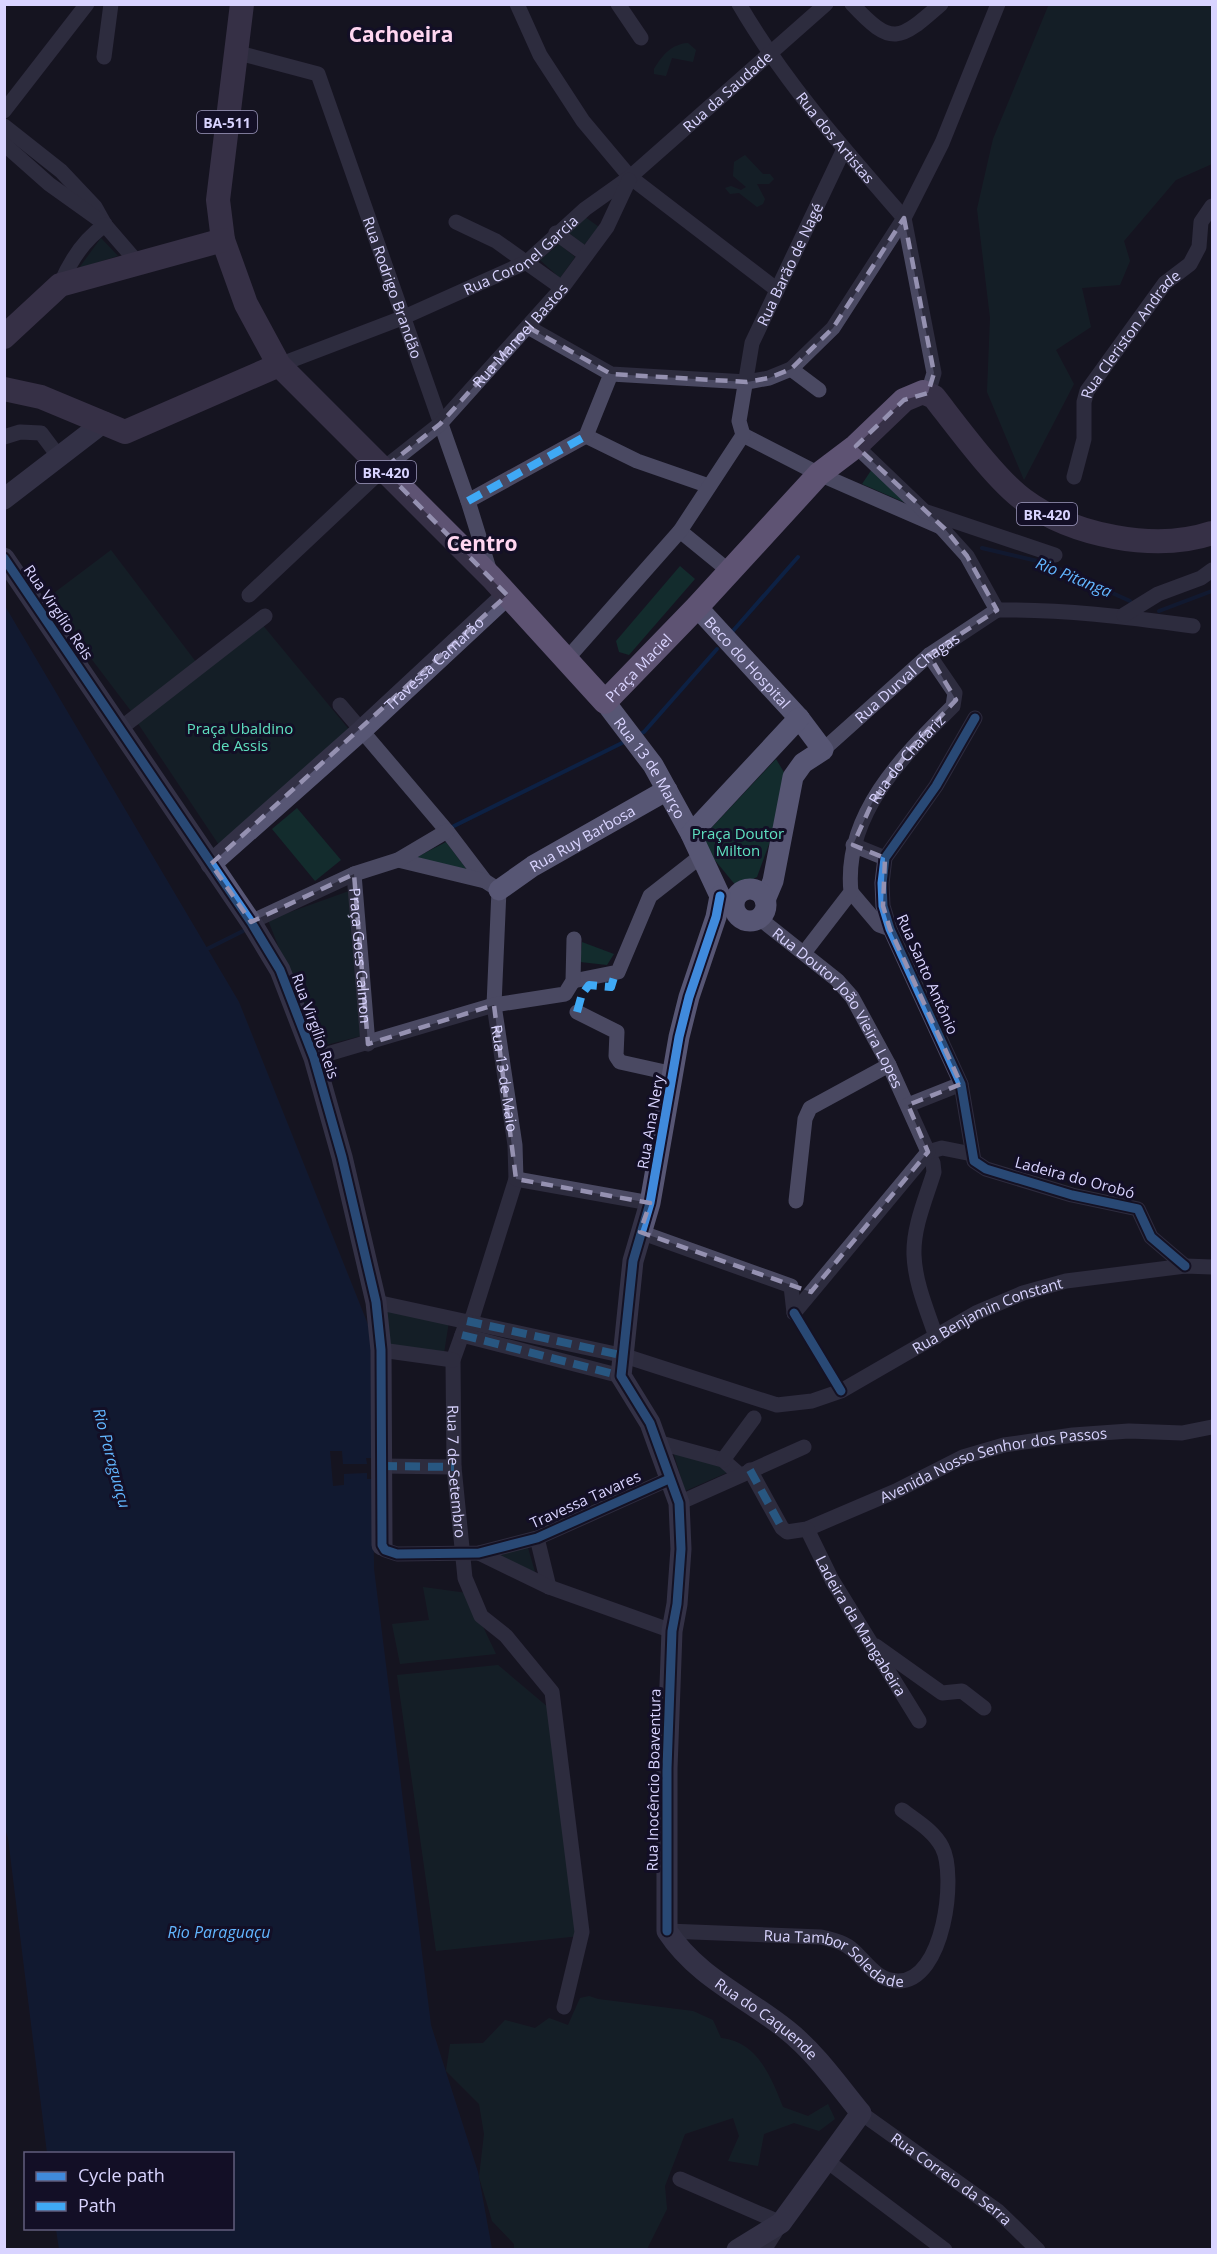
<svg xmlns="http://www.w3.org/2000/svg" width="1217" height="2254" font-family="'Open Sans',sans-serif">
	<rect width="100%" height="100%" fill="#161421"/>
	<g fill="#132c2d">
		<path d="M1049,4L1212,5V164L1176,180L1124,241L1130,261L1120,285L1082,288L1091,327L1056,350L1074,384L1024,480L987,392L990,318L977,209L993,139Z"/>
		<path d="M688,43L696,50L693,62L672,58L666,76L654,74V69C662,56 671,44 688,43Z"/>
		<path d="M745,155L763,174H770L774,179L769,184H757L765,199L763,204L757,207L739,193L730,194L725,188L731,186L741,190L746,187L733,176L734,162Z"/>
		<path d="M585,217L599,227L584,245L569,233Z"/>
		<path d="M101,238L118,256L79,268Z"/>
		<path d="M559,244L575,257L560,278L540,260Z"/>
		<path d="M872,469L924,511L862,484Z"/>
		<path d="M111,550L196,662L131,711L46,599Z"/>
		<path d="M680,566L695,579L629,655L619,652L616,641Z"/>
		<path d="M261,623L356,738L225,854L135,719Z"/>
		<path d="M776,759L791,784L757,877L737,887L699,841Z"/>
		<path d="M297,808L341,860L315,881L272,829Z"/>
		<path d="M446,842L471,875L415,858Z"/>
		<path d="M349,891L361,1036L318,1047L268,920Z"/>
		<path d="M582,942L614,954L607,965L580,962Z"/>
		<path d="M371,1298L450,1315L444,1353L375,1342Z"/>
		<path d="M670,1441L733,1470L685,1491Z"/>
		<path d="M526,1541L535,1572L497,1558Z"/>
		<path d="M423,1587L467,1593L496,1654L400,1664L392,1624L429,1620Z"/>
		<path d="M498,1665L549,1708L580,1936L436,1951L397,1675Z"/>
		<path d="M589,1996L598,1999L693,2011L713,2020L721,2038C758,2042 771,2077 783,2107L808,2116L828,2104L835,2119L819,2131L794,2123L764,2134L758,2166L728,2161L739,2136L733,2118L685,2134L665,2186L667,2209L647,2249H514V2244L492,2221L479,2177L484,2134L479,2104L446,2071L450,2044L483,2043L505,2020L535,2028L549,2018L568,2025L580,1998Z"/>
	</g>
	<path fill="#0d2144" d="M5,606L239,1002L371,1332L374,1569L431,2025L478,2172L492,2249H59L56,2229L232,2228V2154L47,2153L8,1838L5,1829Z"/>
	<path fill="#161421" d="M330,1451H342L343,1464H367L366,1458H375V1479H367V1473L344,1474V1485L333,1486Z"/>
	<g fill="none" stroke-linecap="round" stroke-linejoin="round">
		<g stroke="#0d2144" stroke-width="4">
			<path d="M982,548L1046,563L1130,601"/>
			<path d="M1159,611L1212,591"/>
			<path d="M732,632L798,557"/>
			<path d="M638,735L644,732L717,649"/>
			<path d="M450,828L626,741"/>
			<path d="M207,949L247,929"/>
		</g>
		<g stroke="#4a4962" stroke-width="15">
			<path d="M517,4L540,55L583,121L630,177L776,289"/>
			<path d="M618,4L641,38"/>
			<path id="s1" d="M739,4C785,83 845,150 904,218"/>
			<path d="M852,4C892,47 899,41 941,4"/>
			<path id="s2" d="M235,52L318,74L468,501L490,572"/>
			<path d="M104,57L111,4"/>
			<path d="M4,111L87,4"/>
			<path d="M4,126L61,171L95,207L105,225L137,262"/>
			<path d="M4,144L49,184L105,224"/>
			<path d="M904,218L934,373L928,393"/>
			<path d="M456,222L496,241L562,288"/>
			<path d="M556,233L586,255"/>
			<path d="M60,285C70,261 83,240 105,225"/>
			<path d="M528,327L611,374L747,382L769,378L791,369L833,328L904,218L942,143L998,4"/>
			<path id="s3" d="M279,365L402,318L527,262L585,209L630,177L826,4"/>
			<path d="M791,369L819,390"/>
			<path d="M743,435L819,474L945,529"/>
			<path d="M586,436L637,461L709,486"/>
			<path d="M4,437L20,432L41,433L59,457"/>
			<path d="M856,446L924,511L1055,555"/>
			<path id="s4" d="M1074,477L1084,439V402L1087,391L1165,283L1190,264L1199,247L1201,222L1212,206"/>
			<path d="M468,501L586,436L611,374"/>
			<path d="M938,524L967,556L997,610"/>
			<path d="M680,531L729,571"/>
			<path id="s5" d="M249,595L383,469L440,424L562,288L607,227L629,180"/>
			<path d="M997,610C1063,609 1127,617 1193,626"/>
			<path d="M1124,615L1158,594L1201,578L1212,570"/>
			<path id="s6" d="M566,660L680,531L743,435L739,421L752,343L844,149"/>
			<path id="s7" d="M340,705L447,831L485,881L499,890L494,1005L515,1145L516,1179L471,1322"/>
			<path d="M975,718L936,786L885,858L882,883L883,906L890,929L961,1084L974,1161L986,1169L1072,1195L1138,1209L1151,1237L1185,1266"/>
			<path d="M121,728L265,616"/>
			<path id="s8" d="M823,750L929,655L997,610"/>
			<path d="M853,845L885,858"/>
			<path d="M398,860L485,881"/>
			<path id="s9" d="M354,874L368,1044"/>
			<path d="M851,892L879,925L890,929"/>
			<path id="s10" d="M759,918L837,980L852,997L889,1065L933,1163L934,1172C926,1198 913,1227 914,1255C915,1283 927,1310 936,1337"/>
			<path d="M251,922L354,874L398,860L447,831"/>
			<path id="s11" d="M804,953L851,892C843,815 903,756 953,706L955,693L929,655"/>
			<path d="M573,981L618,972L650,896L701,856"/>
			<path d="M577,1012L617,1032L616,1056L620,1062L674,1074"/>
			<path d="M314,1058L494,1005L565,994L573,981L574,939"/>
			<path d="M908,1105L961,1084"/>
			<path d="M928,1152L942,1148L972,1154"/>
			<path d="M516,1179L650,1203"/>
			<path d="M796,1201L805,1119L810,1108L889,1065"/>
			<path d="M640,1232L791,1286L794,1313"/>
			<path id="s12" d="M376,1302L625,1356L777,1405L812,1401L841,1391L976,1313L1023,1293L1066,1281L1185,1266L1212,1267"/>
			<path d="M794,1313L928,1152"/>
			<path id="s13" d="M467,1321L453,1360L454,1467L465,1578L481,1616L506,1636L552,1692L582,1932L564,2007"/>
			<path d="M462,1335L621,1376"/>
			<path d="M381,1350L453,1360"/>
			<path d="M657,1442L723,1460L740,1475"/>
			<path d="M723,1460L754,1418"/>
			<path d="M382,1466L454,1467"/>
			<path id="s14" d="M750,1470L782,1528L787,1532L807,1529L896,1491L963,1457L1004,1445L1073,1435L1129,1431L1182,1433L1212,1427"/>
			<path d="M679,1503L804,1447"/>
			<path id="s15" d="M807,1529L832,1580L919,1721"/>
			<path d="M537,1538L549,1587"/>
			<path d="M382,1545L385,1550L397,1554L479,1553L537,1538L669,1479"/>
			<path d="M479,1553L549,1587L672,1631"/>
			<path d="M876,1646L942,1693L962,1691L984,1708"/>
			<path id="s16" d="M667,1931L821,1937C833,1940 844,1942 854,1951C867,1963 877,1981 898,1981C944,1982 957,1875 942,1847C933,1830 916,1821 902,1810"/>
			<path id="s17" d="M861,2113L998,2211L1038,2250"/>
			<path d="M827,2161L945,2250"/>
			<path d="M680,2179L781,2223L764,2250"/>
		</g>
		<g stroke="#575674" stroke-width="21">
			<path d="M4,499L104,422"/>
			<path d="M4,558L251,922L280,970L314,1058L342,1157L376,1302L381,1350L382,1545"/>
			<path id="s18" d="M697,607L799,718L823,750L803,763L793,777L773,881L765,900"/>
			<path id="s19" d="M605,702L653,765L691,834L720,896"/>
			<path d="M691,834L799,718"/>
			<path id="s20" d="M211,864L362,730L507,595"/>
			<circle cx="750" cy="905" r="16"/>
			<path id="s21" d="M499,890L533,866L667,790"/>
			<path id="s22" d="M720,896L716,917L689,997L679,1037L650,1203L633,1261L621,1376L650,1423L679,1503L681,1549L677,1604L672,1631L667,1768V1931C697,1977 746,1997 787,2030C816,2053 838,2085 861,2113L781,2223L737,2250"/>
		</g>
		<g stroke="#5e5373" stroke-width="24">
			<path id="s23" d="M242,4L218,200L223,240L246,304L279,365L492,578L605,702L697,607L819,474L856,446L904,400L923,392L934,397C956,425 996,480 1024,500C1073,536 1155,552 1212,533"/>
			<path d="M4,337L60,285L223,240"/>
			<path d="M4,389L41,397L125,432L279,365"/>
		</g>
		<g stroke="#3fa9f5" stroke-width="8" stroke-dasharray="15 8" stroke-linecap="butt">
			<path d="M468,501L586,436"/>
			<path d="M577,1012L582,994L589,985L611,987L615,974"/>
			<path d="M467,1321L625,1356"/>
			<path d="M462,1335L621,1376"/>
			<path d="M382,1466L454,1467"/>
			<path d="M750,1470L782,1528"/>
		</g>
		<g stroke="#130f26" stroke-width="13">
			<g id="cycleway">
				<path d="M4,558L251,922L280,970L314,1058L342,1157L376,1302L381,1350L382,1545L385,1550L397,1554L479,1553L537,1538L669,1479"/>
				<path d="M975,718L936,786L885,858L882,883L883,906L890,929L961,1084L974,1161L986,1169L1072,1195L1138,1209L1151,1237L1185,1266"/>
				<path d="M794,1313L841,1391"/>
				<path d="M667,1931V1768L672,1631L677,1604L681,1549L679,1503L650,1423L621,1376L633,1261L650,1203L679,1037L689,997L716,917L720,896"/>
			</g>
		</g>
		<use href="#cycleway" stroke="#408adc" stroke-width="9"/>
	</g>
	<path d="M0 0H1217V2254H0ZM904,218L934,373L928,393L904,400L856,446L945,529L967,556L997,610L929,655L956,700L910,749L872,803L853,845L885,858L883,906L890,929L961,1084L908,1105L928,1152L811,1292L640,1232L650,1203L516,1179L494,1005L368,1044L354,874L251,922L211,864L507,595L383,469L440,424L528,327L611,374L747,382L769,378L791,369L833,328Z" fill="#161421" fill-opacity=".55" fill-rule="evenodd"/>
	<path fill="none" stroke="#9591b1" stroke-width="4.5" stroke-dasharray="12 8" stroke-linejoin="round" d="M904,218L934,373L928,393L904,400L856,446L945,529L967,556L997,610L929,655L956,700L910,749L872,803L853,845L885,858L883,906L890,929L961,1084L908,1105L928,1152L811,1292L640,1232L650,1203L516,1179L494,1005L368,1044L354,874L251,922L211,864L507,595L383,469L440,424L528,327L611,374L747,382L769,378L791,369L833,328Z"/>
	<g text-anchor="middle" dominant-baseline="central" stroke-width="6" stroke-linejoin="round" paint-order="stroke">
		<g fill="#130f26" stroke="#9e99be" stroke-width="1.5">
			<rect x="197" y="111" width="60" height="22" rx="4.5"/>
			<rect x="356" y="461" width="60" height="22" rx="4.5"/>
			<rect x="1017" y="503" width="60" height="22" rx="4.5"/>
		</g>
		<g font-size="14" font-weight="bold" fill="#d9d4ff">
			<text x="227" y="122">BA-511</text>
			<text x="386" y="472">BR-420</text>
			<text x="1047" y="514">BR-420</text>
		</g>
		<g font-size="15" fill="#d9d4ff" stroke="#130f26">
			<text stroke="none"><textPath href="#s3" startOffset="532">Rua da Saudade</textPath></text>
			<text stroke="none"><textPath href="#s1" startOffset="165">Rua dos Artistas</textPath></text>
			<text stroke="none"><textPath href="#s3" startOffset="267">Rua Coronel Garcia</textPath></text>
			<text stroke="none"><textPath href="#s6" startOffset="468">Rua Barão de Nagé</textPath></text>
			<text stroke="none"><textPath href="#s2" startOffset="312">Rua Rodrigo Brandão</textPath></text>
			<text stroke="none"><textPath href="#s5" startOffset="376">Rua Manoel Bastos</textPath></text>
			<text stroke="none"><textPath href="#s4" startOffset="159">Rua Cleriston Andrade</textPath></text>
			<text transform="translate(59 612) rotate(56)">Rua Virgílio Reis</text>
			<text stroke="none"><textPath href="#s20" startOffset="300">Travessa Camarão</textPath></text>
			<text stroke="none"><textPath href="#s18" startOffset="75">Beco do Hospital</textPath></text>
			<text stroke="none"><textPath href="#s23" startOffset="892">Praça Maciel</textPath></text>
			<text stroke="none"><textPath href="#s8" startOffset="111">Rua Durval Chagas</textPath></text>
			<text stroke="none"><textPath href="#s11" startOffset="226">Rua do Chafariz</textPath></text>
			<text stroke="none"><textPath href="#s19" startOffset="80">Rua 13 de Março</textPath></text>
			<text stroke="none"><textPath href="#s21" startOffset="98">Rua Ruy Barbosa</textPath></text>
			<text stroke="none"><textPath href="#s9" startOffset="82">Praça Goes Calmon</textPath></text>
			<text transform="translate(928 974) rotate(66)">Rua Santo Antônio</text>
			<text stroke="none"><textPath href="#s10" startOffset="122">Rua Doutor João Vieira Lopes</textPath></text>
			<text transform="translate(316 1026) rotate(70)">Rua Virgílio Reis</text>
			<text stroke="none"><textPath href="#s7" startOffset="434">Rua 13 de Maio</textPath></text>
			<text transform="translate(650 1122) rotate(-80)">Rua Ana Nery</text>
			<text transform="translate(1075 1177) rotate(15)">Ladeira do Orobó</text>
			<text stroke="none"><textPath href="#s12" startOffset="646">Rua Benjamin Constant</textPath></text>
			<text stroke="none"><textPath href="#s14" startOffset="292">Avenida Nosso Senhor dos Passos</textPath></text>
			<text stroke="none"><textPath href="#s13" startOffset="153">Rua 7 de Setembro</textPath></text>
			<text transform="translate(585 1499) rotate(-24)">Travessa Tavares</text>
			<text stroke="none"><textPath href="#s15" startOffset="111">Ladeira da Mangabeira</textPath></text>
			<text transform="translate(653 1780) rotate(-89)">Rua Inocêncio Boaventura</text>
			<text stroke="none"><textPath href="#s16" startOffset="174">Rua Tambor Soledade</textPath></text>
			<text stroke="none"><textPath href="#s22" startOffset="1194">Rua do Caquende</textPath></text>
			<text stroke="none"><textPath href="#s17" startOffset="112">Rua Correio da Serra</textPath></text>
		</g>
		<g font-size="15" fill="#5fe0c0" stroke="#130f26">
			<text x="240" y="728">Praça Ubaldino<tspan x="240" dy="17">de Assis</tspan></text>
			<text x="738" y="833">Praça Doutor<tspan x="738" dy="17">Milton</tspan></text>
		</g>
		<g font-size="16" font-style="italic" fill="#62b6ff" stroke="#130f26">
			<text transform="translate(1074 577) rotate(22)">Rio Pitanga</text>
			<text transform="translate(112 1458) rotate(75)">Rio Paraguaçu</text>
			<text x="219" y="1932">Rio Paraguaçu</text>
		</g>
		<g font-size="21" font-weight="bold" fill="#ffd6f0" stroke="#130f26">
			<text x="401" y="34">Cachoeira</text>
			<text x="482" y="543">Centro</text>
		</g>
	</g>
	<rect width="1217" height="2254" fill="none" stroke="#d9d4ff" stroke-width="12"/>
	<rect x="24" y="2152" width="210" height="78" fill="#130f26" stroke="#625e7d" stroke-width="1.5"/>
	<rect x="36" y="2172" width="30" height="9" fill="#408adc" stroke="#625e7d" stroke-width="1.5"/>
	<text x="78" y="2182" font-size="18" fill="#d9d4ff">Cycle path</text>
	<rect x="36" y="2202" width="30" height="9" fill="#3fa9f5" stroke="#625e7d" stroke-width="1.5"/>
	<text x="78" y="2212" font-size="18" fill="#d9d4ff">Path</text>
</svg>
